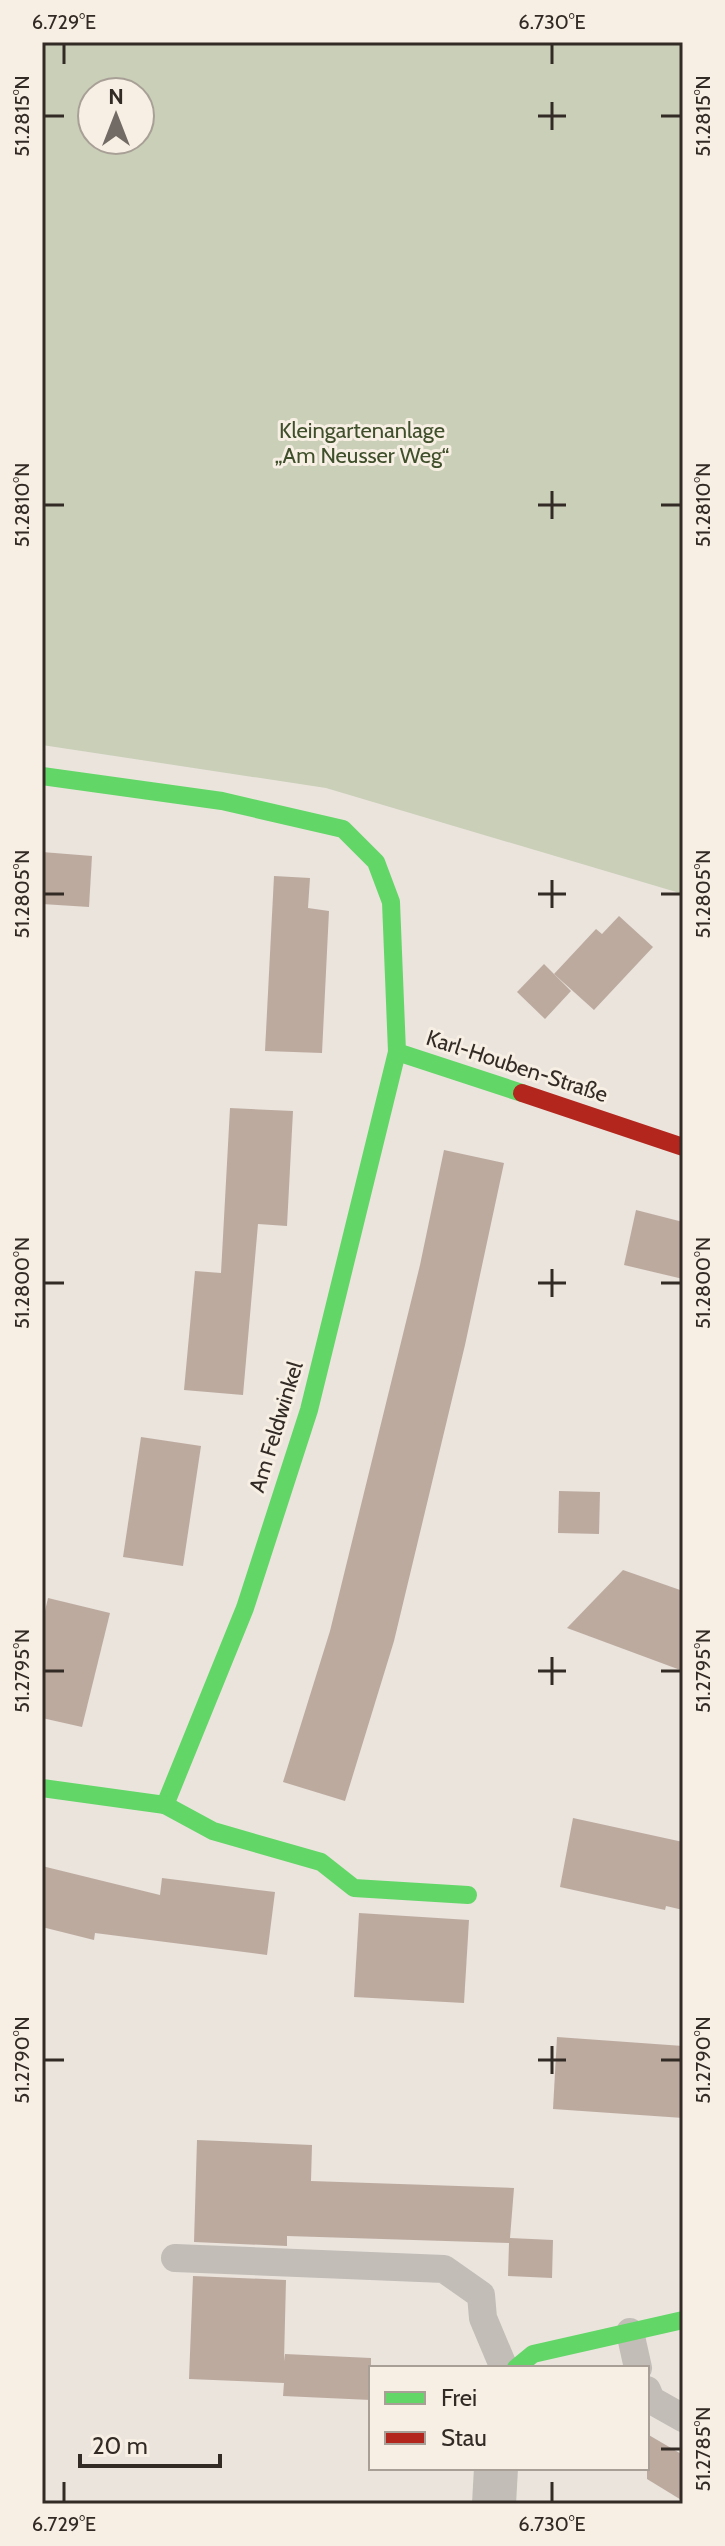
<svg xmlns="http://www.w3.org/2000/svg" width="725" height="2546" font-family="Cabin,sans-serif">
	<rect width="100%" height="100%" fill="#eae4dd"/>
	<path fill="#cacfb8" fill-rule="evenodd" d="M42,42H683V894L326,788L42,745ZM92,92H140V140H92Z"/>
	<g fill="#bcaa9f">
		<path d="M42,852L92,856L89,907L42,904Z"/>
		<path d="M274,876L310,878L308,908L329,911L322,1053L265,1051Z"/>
		<path d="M619,916L653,947L594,1010L554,974L596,929L602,934Z"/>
		<path d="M544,964L571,991L545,1019L517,992Z"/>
		<path d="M230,1108L293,1111L287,1226L258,1224L243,1395L184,1390L195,1271L221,1273Z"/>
		<path d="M444,1150L504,1163L465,1345L394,1641L345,1801L283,1782L330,1631L420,1265Z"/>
		<path d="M636,1210L683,1222V1279L624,1265Z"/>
		<path d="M141,1437L201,1446L183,1566L123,1557Z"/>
		<path d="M559,1491L600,1492L599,1534L558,1533Z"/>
		<path d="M623,1570L683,1591V1671L567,1628Z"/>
		<path d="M48,1598L110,1613L82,1727L42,1718V1624Z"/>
		<path d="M573,1818L683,1842V1910L666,1906L665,1910L560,1887Z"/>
		<path d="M42,1866L160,1895L162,1878L275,1892L267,1955L95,1933L94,1940L42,1927Z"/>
		<path d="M359,1913L469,1920L464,2003L354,1997Z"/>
		<path d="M557,2037L683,2046V2118L553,2109Z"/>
		<path d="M197,2140L312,2145L311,2181L514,2188L510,2238L553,2240L552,2278L508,2276L509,2243L287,2236V2246L194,2242Z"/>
		<path d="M193,2276L286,2280L284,2361L285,2354L371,2358V2400L283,2396L284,2383L189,2379Z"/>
		<path d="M647,2434L683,2455V2501L647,2479Z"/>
	</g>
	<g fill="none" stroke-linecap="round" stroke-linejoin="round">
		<g stroke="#c2bdb7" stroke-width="28">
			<path d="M175,2258L444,2269L481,2295L483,2318L504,2368"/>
			<path d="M630,2332L638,2368"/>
			<path d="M647,2390L651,2400L683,2418"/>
		</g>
		<path stroke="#c2bdb7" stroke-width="44" d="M494,2504L496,2468"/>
		<g stroke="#63d668" stroke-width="18">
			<path d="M42,776L222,801L343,829L376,862L391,902L397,1052L522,1093"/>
			<path d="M42,1788L165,1805L245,1608L309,1410L397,1052"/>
			<path d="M165,1805L213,1831L321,1862L354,1888L468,1895"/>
			<path d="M516,2368L533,2354L683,2320"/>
		</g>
		<path stroke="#b3261e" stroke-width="18" d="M522,1093L683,1147"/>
	</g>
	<path fill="none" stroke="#322a25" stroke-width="3" d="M64,44V64M552,44V64M552,102V130M44,116H64M538,116H566M661,116H681M552,491V519M44,505H64M538,505H566M661,505H681M552,880V908M44,894H64M538,894H566M661,894H681M552,1269V1297M44,1283H64M538,1283H566M661,1283H681M552,1657V1685M44,1671H64M538,1671H566M661,1671H681M552,2046V2074M44,2060H64M538,2060H566M661,2060H681M661,2449H681M64,2482V2502M552,2482V2502"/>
	<g text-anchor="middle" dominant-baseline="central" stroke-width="6" stroke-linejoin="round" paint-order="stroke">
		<g font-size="22" fill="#3f4f2b" stroke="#f7efe3">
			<text x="362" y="430">Kleingartenanlage<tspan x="362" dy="25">„Am Neusser Weg“</tspan></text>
		</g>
		<g font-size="22" fill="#322a25" stroke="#f7efe3">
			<text transform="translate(517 1066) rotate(18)">Karl-Houben-Straße</text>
			<text transform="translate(276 1427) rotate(-73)">Am Feldwinkel</text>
		</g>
	</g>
	<rect width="725" height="2546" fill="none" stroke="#f7efe3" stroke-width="88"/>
	<rect x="369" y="2366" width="280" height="104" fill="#f7efe3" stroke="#a8a097" stroke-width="2"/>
	<rect x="385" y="2392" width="40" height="12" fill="#63d668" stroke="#a8a097" stroke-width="2"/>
	<text x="441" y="2406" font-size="24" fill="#322a25">Frei</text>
	<rect x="385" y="2432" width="40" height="12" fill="#b3261e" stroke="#a8a097" stroke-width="2"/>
	<text x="441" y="2446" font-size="24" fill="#322a25">Stau</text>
	<g transform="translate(116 116)"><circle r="38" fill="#f7efe3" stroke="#a8a097" stroke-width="2"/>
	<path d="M0-6L14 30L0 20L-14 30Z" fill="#726b65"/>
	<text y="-12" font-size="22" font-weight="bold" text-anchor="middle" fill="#322a25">N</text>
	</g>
	<path d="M80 2454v12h140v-12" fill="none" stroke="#322a25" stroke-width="4"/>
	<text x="92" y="2454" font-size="24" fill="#322a25" stroke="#f7efe3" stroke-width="6" paint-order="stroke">20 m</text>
	<rect x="44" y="44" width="637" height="2458" fill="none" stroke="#322a25" stroke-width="3"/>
	<g font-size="20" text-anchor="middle" fill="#322a25">
		<text x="64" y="29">6.729°E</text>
		<text x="552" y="29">6.730°E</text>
		<text transform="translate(22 116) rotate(-90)" y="7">51.2815°N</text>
		<text transform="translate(703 116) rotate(-90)" y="7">51.2815°N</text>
		<text transform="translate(22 505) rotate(-90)" y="7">51.2810°N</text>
		<text transform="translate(703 505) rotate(-90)" y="7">51.2810°N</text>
		<text transform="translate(22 894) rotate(-90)" y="7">51.2805°N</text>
		<text transform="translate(703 894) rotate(-90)" y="7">51.2805°N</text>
		<text transform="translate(22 1283) rotate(-90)" y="7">51.2800°N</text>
		<text transform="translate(703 1283) rotate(-90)" y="7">51.2800°N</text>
		<text transform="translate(22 1671) rotate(-90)" y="7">51.2795°N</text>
		<text transform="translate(703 1671) rotate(-90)" y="7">51.2795°N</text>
		<text transform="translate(22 2060) rotate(-90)" y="7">51.2790°N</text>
		<text transform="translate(703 2060) rotate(-90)" y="7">51.2790°N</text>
		<text transform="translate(703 2449) rotate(-90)" y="7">51.2785°N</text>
		<text x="64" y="2531">6.729°E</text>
		<text x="552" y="2531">6.730°E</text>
	</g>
</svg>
